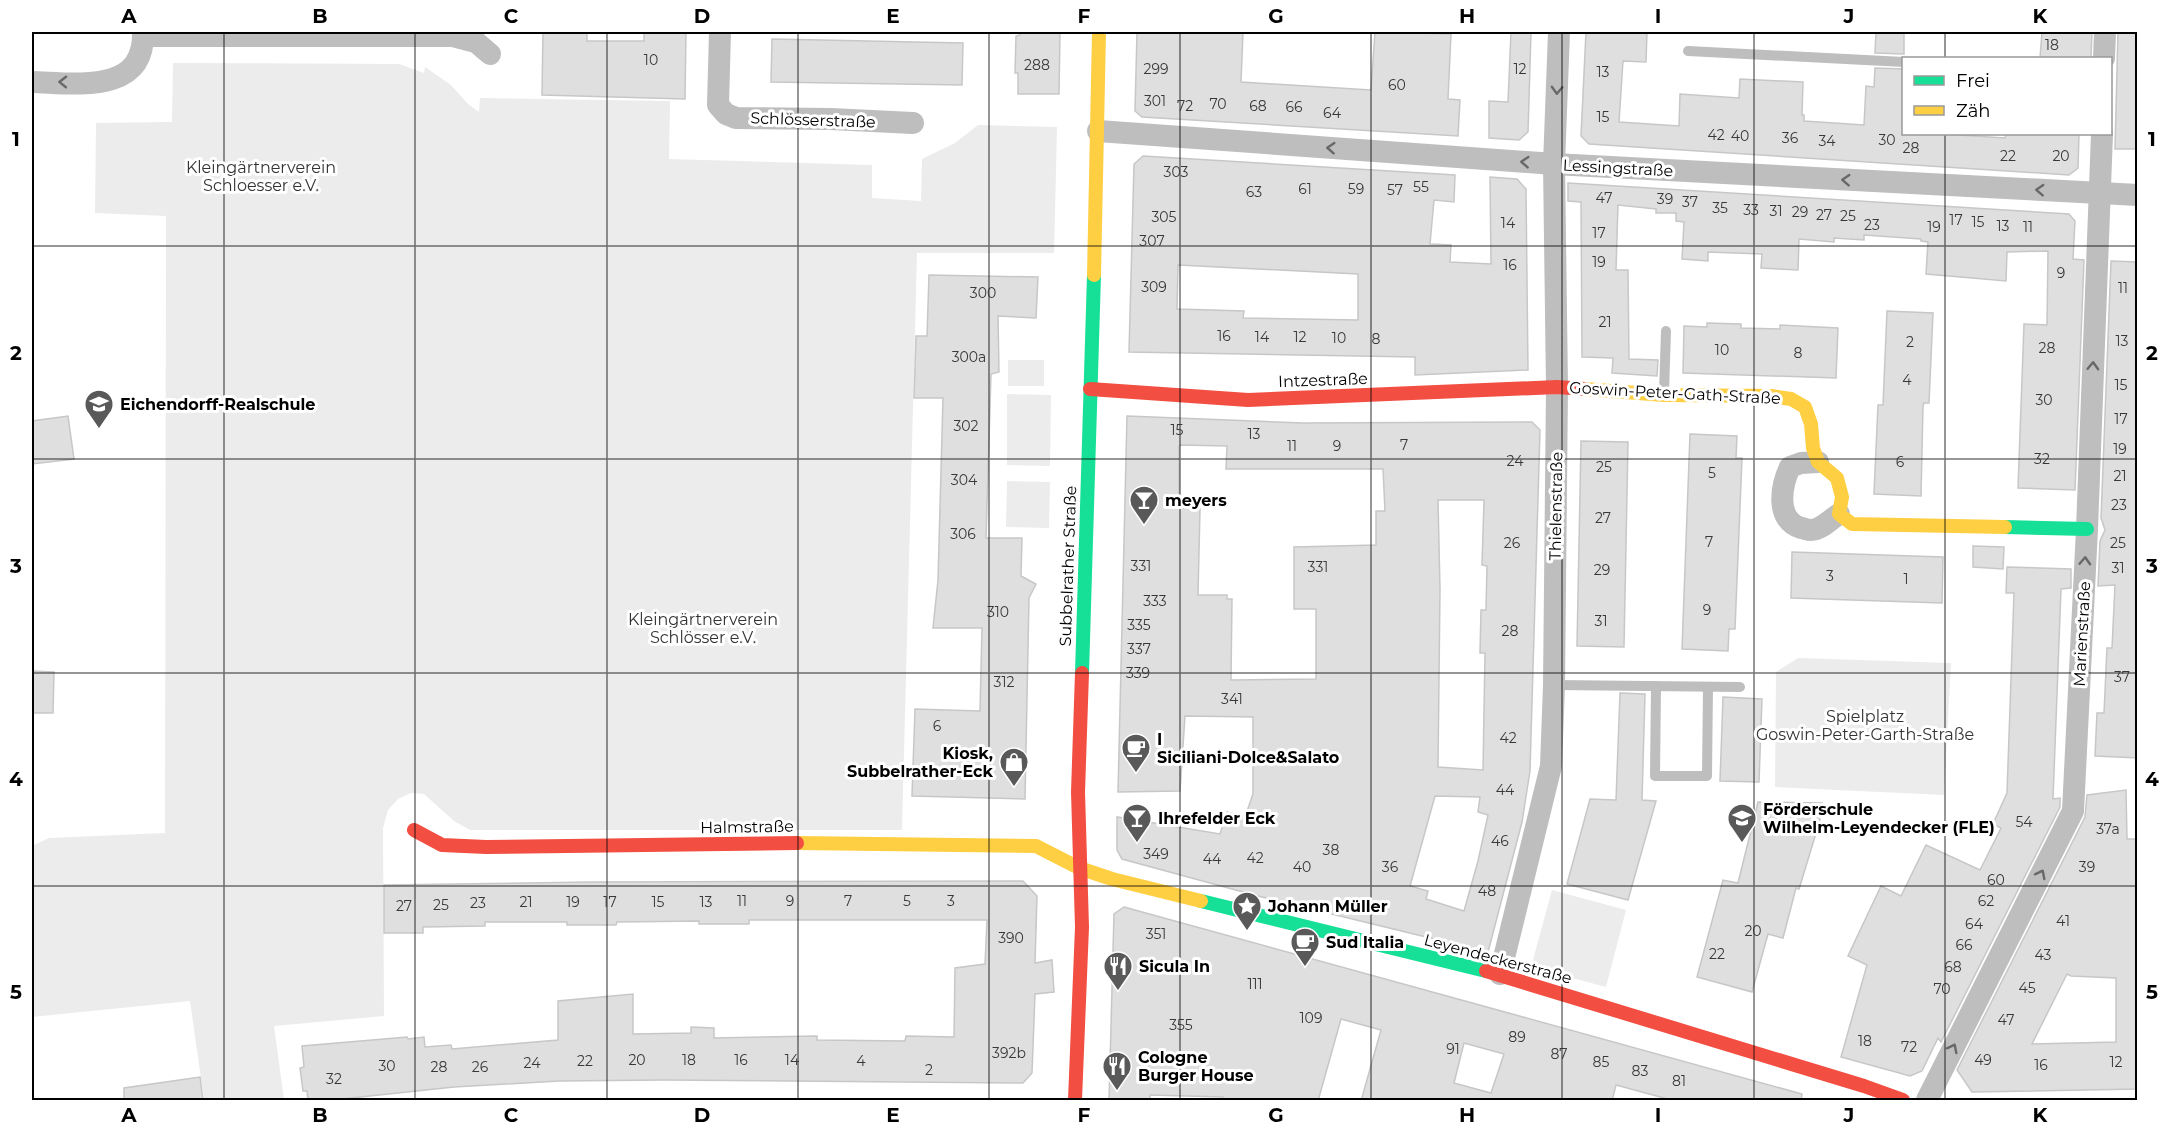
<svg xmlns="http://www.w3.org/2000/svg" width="2169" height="1132" font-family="Montserrat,sans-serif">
	<rect width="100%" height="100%" fill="#fff"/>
	<g fill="#ececec">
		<path d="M173,63L399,64L424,73L425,67L451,85L468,104L479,112L480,98L670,101L669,159L872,165V198L921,201L922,159L955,143L978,125L1057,127L1054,253H917L902,830H470L454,821L424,794L411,793L398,799L388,810L383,828L384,1016L274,1026L284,1100H204L190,1001L32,1017V846L49,838L165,833L166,216L95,213L96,123L172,122Z"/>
		<rect x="1008" y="360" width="36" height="26"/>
		<path d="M1007,394L1051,395L1050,466L1007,465Z"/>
		<path d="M1007,481L1050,482L1049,528L1006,527Z"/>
		<path d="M1798,658L1951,663L1944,795L1775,787L1776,672Z"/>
		<path d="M1552,890L1626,910L1606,987L1531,967Z"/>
	</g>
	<g fill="#dfdfdf" stroke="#c7c7c7" stroke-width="1.5" fill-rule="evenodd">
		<path d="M543,32H587V41H644V32H686L685,99L542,95Z"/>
		<path d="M1020,32H1060L1059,94H1018V73H1015L1016,36L1020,35Z"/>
		<path d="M1137,32H1243L1241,82L1371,90L1375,32L1451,34L1448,99L1460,100L1458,136L1142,117L1135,111Z"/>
		<path d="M1511,32H1531L1528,132L1519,140L1489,138V101L1508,102Z"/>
		<path d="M1586,32H1647L1646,62L1623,61L1619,122L1679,126L1680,94L1739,98L1740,79L1803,82L1802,115H1804V121L1864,125L1866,86L1874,87L1875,68L1904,69V134H1943L2005,138L2006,134H2079L2078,168L2069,175L1589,144L1581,136Z"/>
		<path d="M1876,32H1904V54L1875,53Z"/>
		<path d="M2042,32H2092L2091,58H2040Z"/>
		<path d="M2118,32H2138V149H2115Z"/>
		<path d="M772,39L963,43L962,85L771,82Z"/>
		<path d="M1143,156L1455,175L1454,202L1434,200L1430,244L1451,245L1450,262L1491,264L1490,177L1517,179L1526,189L1528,370L1415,375V357L1129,352L1134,164ZM1178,265L1358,274V320L1243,318L1244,311L1177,309Z"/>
		<path d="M1568,183L2069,214L2075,221L2073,259L2084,260L2075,490L2018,488L2024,324L2047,325L2048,251L2007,252L2006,281L1926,274L1928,242L1921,241V239L1864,235V240L1834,238V242L1799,239L1798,270L1761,268L1762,254L1708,252V261L1682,259L1684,222L1676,221V213H1656V209L1618,205L1616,270H1628L1629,359L1658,360L1657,376L1612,373L1613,358L1582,357L1581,202L1568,201Z"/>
		<path d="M2111,261L2138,262V758L2095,756L2097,713H2104L2107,648H2112L2115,585L2098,586L2100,541L2105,530L2101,518Z"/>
		<path d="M929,275L1038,277L1036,318L998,316L999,372L991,374L986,538H1022L1021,576L1036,584L1029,598L1025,799L912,796L915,709L980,711L982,628H933L938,580L943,398H914L916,336H927Z"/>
		<path d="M1887,311L1933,313L1929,403H1924L1923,406L1921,496L1874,494L1878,405H1883Z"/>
		<path d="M1707,323L1741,324V328L1780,329V325L1838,328L1836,378L1683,373L1684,326L1707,327Z"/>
		<path d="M68,416L74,459L32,464V421Z"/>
		<path d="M1127,416L1303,423L1532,422L1540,430L1530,771L1522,822L1488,952L1254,895L1122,859L1117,850V817L1220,834L1227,812L1245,817L1253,794V717L1185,716L1180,791L1118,792ZM1181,445L1227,446L1226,469H1383L1385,511H1376V545L1294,547V609H1316V679L1231,680L1232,599H1227V595H1198L1200,509L1179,508V446ZM1438,500H1484L1482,565L1487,566L1486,610H1481L1480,653H1485L1483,770L1438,767L1440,589ZM1435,796L1480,797L1478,812L1488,815L1478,861L1464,911L1426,899L1428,891L1410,886Z"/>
		<path d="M1690,434L1737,436L1736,458H1742L1735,629H1729L1728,651L1682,649Z"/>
		<path d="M1581,441L1628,442L1624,647L1577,646Z"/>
		<path d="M1973,546L2004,547L2003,569L1973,567Z"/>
		<path d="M1792,552L1943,557L1942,603L1791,598Z"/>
		<path d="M2007,567L2071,569V588L2061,589L2053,799L2060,798V807L1941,1042L1938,1038L1922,1071L1910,1076L1841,1057L1867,965L1848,956L1881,886L1901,896L1926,845L1980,870L2001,828L1993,824L2007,793L2014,593H2006Z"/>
		<path d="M32,671L54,672L53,713H32Z"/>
		<path d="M1620,693L1645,694L1642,800L1656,801L1628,900L1567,884L1590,799L1616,800Z"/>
		<path d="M1723,697L1762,699L1759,782L1720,781Z"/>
		<path d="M2126,790L2127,839H2138V1089L1972,1092L1957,1070L2085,817L2087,795ZM2067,974L2071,976L2116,978V1042L2032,1044Z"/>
		<path d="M1758,802L1822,803L1817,818L1820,819L1817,830L1799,889L1796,888L1783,938L1768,934L1752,992L1697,977L1723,880L1738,883Z"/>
		<path d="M1023,881L1037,896L1035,963L1052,960L1054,992L1035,994L1032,1073L1023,1083L664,1080L559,1081L454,1087L323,1101H308L307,1091H303L300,1068L304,1067L302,1046L407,1037L408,1039L424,1037L425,1047L451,1045L452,1049L558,1040V1001L633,994V1034L691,1033V1027L714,1028V1038L817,1036V1040L905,1041L906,1036L954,1037L955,968L985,964L987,920H749V924H699V921L617,922L616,925H567V922H485V926L423,927V933H384V885L591,882Z"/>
		<path d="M1124,907L1802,1094L1801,1101H1675L1616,1085L1612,1101H1361L1381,1030L1341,1019L1318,1101H1223V1097L1150,1095V1101H1109L1114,914ZM1464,1043L1504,1054L1491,1093L1454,1083Z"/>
		<path d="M200,1077L203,1101H124V1088Z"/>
	</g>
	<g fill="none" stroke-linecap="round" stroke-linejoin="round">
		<g stroke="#bebebe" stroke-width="10">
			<path d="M1688,51L1904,62"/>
			<path d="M1664,392L1666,331"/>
			<path d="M1554,685L1740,687"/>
			<path d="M1656,686L1655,776H1707L1708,687"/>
		</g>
		<g stroke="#bebebe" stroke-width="22">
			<path d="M720,32L718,105L726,114L736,118L831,119L913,123"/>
			<path d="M143,36H453L476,42L490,54"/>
			<path d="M2104,58L2105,32"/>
			<path d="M32,82C75,83 145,95 143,32"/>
			<path d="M1098,131L1554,164L2138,195"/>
			<path d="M1818,462L1801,463L1790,467C1781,486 1775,520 1801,528C1804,528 1807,530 1811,530C1821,530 1831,519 1839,514"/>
			<path d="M1500,974L1551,766L1554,685L1557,387L1554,164L1559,32"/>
			<path d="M1927,1100L2073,811L2087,529L2102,134"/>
		</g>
		<g stroke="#16e098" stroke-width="14">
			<path d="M2005,527L2087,529"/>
			<path d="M1082,673L1094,275"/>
			<path d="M1201,901L1486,971"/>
		</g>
		<g stroke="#ffcf43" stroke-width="14">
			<path d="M1094,275L1099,32"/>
			<path d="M1585,389L1664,395L1771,396L1791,399L1805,407L1811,424L1813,448L1818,462L1837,478L1842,497L1839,514L1852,524L2005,527"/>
			<path d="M797,843L1036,846L1079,868L1112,879L1201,901"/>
		</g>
		<g stroke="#f24e42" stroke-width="14">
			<path d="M1090,389L1248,400L1557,387L1585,389"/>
			<path d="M414,830L442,845L486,847L797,843"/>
			<path d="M1486,971L1864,1086L1903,1100"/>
			<path d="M1075,1100L1082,927L1078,792L1082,673"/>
		</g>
	</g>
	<defs><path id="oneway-chevron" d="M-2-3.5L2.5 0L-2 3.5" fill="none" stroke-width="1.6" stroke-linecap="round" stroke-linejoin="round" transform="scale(1.5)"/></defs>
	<g stroke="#686868">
		<use href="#oneway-chevron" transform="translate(63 82) rotate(-179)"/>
		<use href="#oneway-chevron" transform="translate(1557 90) rotate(92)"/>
		<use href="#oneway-chevron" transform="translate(1331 148) rotate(-176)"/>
		<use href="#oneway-chevron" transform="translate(1525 162) rotate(-176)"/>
		<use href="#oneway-chevron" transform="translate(1846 180) rotate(-177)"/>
		<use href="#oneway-chevron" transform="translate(2040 190) rotate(-177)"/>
		<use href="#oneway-chevron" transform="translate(2093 366) rotate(-88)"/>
		<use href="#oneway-chevron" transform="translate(2085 561) rotate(-87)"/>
		<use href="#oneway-chevron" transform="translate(2041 874) rotate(-63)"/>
		<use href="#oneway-chevron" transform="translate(1953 1048) rotate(-63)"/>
	</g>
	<path fill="none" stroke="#000" stroke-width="1.5" stroke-opacity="0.55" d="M224,32V1100M415,32V1100M607,32V1100M798,32V1100M989,32V1100M1180,32V1100M1371,32V1100M1562,32V1100M1754,32V1100M1945,32V58M1945,134V1100M32,246H2138M32,459H2138M32,673H2138M32,886H2138"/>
	<defs>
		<g id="school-pin" transform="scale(1.5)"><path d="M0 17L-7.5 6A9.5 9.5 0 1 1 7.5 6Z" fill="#595959" stroke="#fff"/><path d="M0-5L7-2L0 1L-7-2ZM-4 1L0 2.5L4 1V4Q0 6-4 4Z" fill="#fff"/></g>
		<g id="bar-pin" transform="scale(1.5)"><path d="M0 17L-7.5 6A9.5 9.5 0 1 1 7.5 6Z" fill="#595959" stroke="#fff"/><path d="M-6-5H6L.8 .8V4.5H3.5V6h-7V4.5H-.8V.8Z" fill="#fff"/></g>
		<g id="cafe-pin" transform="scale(1.5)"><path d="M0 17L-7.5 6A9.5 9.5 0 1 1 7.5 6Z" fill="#595959" stroke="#fff"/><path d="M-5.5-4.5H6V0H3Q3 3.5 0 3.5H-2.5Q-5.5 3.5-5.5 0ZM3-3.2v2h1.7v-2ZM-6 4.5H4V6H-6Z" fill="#fff"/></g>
		<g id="shop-pin" transform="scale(1.5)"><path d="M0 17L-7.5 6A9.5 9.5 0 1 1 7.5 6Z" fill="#595959" stroke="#fff"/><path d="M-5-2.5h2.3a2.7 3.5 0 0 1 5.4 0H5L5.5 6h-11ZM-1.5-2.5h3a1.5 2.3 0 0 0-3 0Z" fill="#fff"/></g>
		<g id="sight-pin" transform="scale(1.5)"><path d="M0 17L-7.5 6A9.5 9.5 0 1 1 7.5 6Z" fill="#595959" stroke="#fff"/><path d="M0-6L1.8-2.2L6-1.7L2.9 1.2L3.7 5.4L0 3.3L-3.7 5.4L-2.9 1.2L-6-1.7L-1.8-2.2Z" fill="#fff"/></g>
		<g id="restaurant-pin" transform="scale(1.5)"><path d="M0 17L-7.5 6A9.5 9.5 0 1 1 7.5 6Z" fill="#595959" stroke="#fff"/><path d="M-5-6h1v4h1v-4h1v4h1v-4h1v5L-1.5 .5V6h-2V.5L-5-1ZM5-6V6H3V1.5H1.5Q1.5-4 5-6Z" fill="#fff"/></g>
	</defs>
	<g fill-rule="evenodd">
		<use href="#school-pin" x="99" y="404"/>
		<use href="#bar-pin" x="1144" y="500"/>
		<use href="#cafe-pin" x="1136" y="748"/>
		<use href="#shop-pin" x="1014" y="762"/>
		<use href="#bar-pin" x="1137" y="818"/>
		<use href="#school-pin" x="1742" y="818"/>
		<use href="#sight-pin" x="1247" y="906"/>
		<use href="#cafe-pin" x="1305" y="942"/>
		<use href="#restaurant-pin" x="1118" y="966"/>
		<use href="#restaurant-pin" x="1117" y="1066"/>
	</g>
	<g text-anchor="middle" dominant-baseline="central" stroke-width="6" stroke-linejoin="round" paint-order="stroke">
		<g font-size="14" fill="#383838">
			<text x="2052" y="45">18</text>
			<text x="651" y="60">10</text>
			<text x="1037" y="65">288</text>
			<text x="1156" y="69">299</text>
			<text x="1520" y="69">12</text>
			<text x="1603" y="72">13</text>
			<text x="1397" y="85">60</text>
			<text x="1155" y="101">301</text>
			<text x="1218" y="104">70</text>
			<text x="1185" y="106">72</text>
			<text x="1258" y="106">68</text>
			<text x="1294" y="107">66</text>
			<text x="1332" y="113">64</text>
			<text x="1603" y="117">15</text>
			<text x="1716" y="135">42</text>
			<text x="1740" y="136">40</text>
			<text x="1790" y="138">36</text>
			<text x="1887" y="140">30</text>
			<text x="1827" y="141">34</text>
			<text x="1911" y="148">28</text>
			<text x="2008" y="156">22</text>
			<text x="2061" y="156">20</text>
			<text x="1176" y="172">303</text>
			<text x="1421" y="187">55</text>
			<text x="1305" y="189">61</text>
			<text x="1356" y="189">59</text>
			<text x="1395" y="190">57</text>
			<text x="1254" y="192">63</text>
			<text x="1604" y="198">47</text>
			<text x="1665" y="199">39</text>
			<text x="1690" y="202">37</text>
			<text x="1720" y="208">35</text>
			<text x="1751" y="210">33</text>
			<text x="1776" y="211">31</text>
			<text x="1800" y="212">29</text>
			<text x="1824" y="215">27</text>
			<text x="1848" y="216">25</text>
			<text x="1164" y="217">305</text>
			<text x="1956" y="220">17</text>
			<text x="1978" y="222">15</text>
			<text x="1508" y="223">14</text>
			<text x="1872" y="225">23</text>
			<text x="2003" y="226">13</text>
			<text x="1934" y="227">19</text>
			<text x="2028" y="227">11</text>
			<text x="1599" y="233">17</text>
			<text x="1152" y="241">307</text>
			<text x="1599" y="262">19</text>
			<text x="1510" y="265">16</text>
			<text x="2061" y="273">9</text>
			<text x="1154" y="287">309</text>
			<text x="2123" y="288">11</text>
			<text x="983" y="293">300</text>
			<text x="1605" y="322">21</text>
			<text x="1224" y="336">16</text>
			<text x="1262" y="337">14</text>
			<text x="1300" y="337">12</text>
			<text x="1339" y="338">10</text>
			<text x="1376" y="339">8</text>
			<text x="2122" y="341">13</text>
			<text x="1910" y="342">2</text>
			<text x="2047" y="348">28</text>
			<text x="1722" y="350">10</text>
			<text x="1798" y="353">8</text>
			<text x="969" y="357">300a</text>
			<text x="1907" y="380">4</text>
			<text x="2121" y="385">15</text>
			<text x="2044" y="400">30</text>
			<text x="2121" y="419">17</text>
			<text x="966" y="426">302</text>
			<text x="1177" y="430">15</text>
			<text x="1254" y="434">13</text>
			<text x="1404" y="445">7</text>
			<text x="1292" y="446">11</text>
			<text x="1337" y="446">9</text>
			<text x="2120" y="449">19</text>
			<text x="2042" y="459">32</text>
			<text x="1515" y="461">24</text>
			<text x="1900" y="462">6</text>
			<text x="1604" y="467">25</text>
			<text x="1712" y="473">5</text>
			<text x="2120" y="476">21</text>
			<text x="964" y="480">304</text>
			<text x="2119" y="505">23</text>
			<text x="1603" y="518">27</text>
			<text x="963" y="534">306</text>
			<text x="1709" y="542">7</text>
			<text x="1512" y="543">26</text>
			<text x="2118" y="543">25</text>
			<text x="1141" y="566">331</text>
			<text x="1318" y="567">331</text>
			<text x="2118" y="568">31</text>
			<text x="1602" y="570">29</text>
			<text x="1830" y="576">3</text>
			<text x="1906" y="579">1</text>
			<text x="1155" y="601">333</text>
			<text x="1707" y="610">9</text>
			<text x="998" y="612">310</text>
			<text x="1601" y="621">31</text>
			<text x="1139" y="625">335</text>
			<text x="1510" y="631">28</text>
			<text x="1139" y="649">337</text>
			<text x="1138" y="673">339</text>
			<text x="2122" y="677">37</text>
			<text x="1004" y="682">312</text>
			<text x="1232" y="699">341</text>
			<text x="937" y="726">6</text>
			<text x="1508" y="738">42</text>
			<text x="1505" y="790">44</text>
			<text x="2024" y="822">54</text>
			<text x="2108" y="829">37a</text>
			<text x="1500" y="841">46</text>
			<text x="1331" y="850">38</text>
			<text x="1156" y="854">349</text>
			<text x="1255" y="858">42</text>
			<text x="1212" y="859">44</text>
			<text x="1302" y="867">40</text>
			<text x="1390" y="867">36</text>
			<text x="2087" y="867">39</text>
			<text x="1996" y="880">60</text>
			<text x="1487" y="891">48</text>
			<text x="742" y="901">11</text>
			<text x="790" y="901">9</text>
			<text x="848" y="901">7</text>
			<text x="907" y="901">5</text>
			<text x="951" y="901">3</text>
			<text x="1986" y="901">62</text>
			<text x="526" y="902">21</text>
			<text x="573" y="902">19</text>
			<text x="610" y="902">17</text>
			<text x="658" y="902">15</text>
			<text x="706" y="902">13</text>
			<text x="478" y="903">23</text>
			<text x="441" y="905">25</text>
			<text x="404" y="906">27</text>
			<text x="2063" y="921">41</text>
			<text x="1974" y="924">64</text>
			<text x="1753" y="931">20</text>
			<text x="1156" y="934">351</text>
			<text x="1011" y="938">390</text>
			<text x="1964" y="945">66</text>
			<text x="1717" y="954">22</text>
			<text x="2043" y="955">43</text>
			<text x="1953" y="967">68</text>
			<text x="1255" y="984">111</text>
			<text x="2027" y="988">45</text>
			<text x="1942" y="989">70</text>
			<text x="1311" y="1018">109</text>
			<text x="2006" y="1020">47</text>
			<text x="1181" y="1025">355</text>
			<text x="1517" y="1037">89</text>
			<text x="1865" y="1041">18</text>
			<text x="1909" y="1047">72</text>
			<text x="1453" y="1049">91</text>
			<text x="1009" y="1053">392b</text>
			<text x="1559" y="1054">87</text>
			<text x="637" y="1060">20</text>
			<text x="689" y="1060">18</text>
			<text x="741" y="1060">16</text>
			<text x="792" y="1060">14</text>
			<text x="1983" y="1060">49</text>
			<text x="585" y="1061">22</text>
			<text x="861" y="1061">4</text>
			<text x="1601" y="1062">85</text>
			<text x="2116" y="1062">12</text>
			<text x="532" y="1063">24</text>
			<text x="2041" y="1065">16</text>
			<text x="387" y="1066">30</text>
			<text x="439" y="1067">28</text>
			<text x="480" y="1067">26</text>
			<text x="929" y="1070">2</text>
			<text x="1640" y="1071">83</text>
			<text x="334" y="1079">32</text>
			<text x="1679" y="1081">81</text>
		</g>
		<g font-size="16" fill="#000" stroke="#fff">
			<text transform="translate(813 120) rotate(2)">Schlösserstraße</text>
			<text transform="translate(1618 168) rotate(3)">Lessingstraße</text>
			<text transform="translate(1323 380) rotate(-2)">Intzestraße</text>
			<text transform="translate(1675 393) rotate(3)">Goswin-Peter-Gath-Straße</text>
			<text transform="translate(1556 506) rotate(-89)">Thielenstraße</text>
			<text transform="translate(1068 566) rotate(-88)">Subbelrather Straße</text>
			<text transform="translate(2082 634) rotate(-87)">Marienstraße</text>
			<text transform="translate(747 827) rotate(-1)">Halmstraße</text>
			<text transform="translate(1498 959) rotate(15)">Leyendeckerstraße</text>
		</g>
		<g font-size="16" fill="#333" stroke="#fff">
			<text x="261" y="167">Kleingärtnerverein<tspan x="261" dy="18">Schloesser e.V.</tspan></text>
			<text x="703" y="619">Kleingärtnerverein<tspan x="703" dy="18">Schlösser e.V.</tspan></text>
			<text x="1865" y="716">Spielplatz<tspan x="1865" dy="18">Goswin-Peter-Garth-Straße</tspan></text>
		</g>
		<g font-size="16" font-weight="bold" fill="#000" stroke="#fff" text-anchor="start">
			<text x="120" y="404">Eichendorff-Realschule</text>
			<text x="1165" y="500">meyers</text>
			<text x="1157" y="739">I<tspan x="1157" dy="18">Siciliani-Dolce&amp;Salato</tspan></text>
			<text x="993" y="753" text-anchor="end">Kiosk,<tspan x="993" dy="18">Subbelrather-Eck</tspan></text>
			<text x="1763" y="809">Förderschule<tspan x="1763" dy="18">Wilhelm-Leyendecker (FLE)</tspan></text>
			<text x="1158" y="818">Ihrefelder Eck</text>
			<text x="1268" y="906">Johann Müller</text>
			<text x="1326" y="942">Sud Italia</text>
			<text x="1139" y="966">Sicula In</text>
			<text x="1138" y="1057">Cologne<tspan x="1138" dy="18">Burger House</tspan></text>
		</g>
	</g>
	<rect width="2169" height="1132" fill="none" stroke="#ffffff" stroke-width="66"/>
	<rect x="1902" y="57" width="210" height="78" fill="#ffffff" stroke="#999999" stroke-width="1.5"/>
	<rect x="1914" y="76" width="30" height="9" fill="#16e098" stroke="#999999" stroke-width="1.5"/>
	<text x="1956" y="87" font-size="18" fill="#000000">Frei</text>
	<rect x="1914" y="106" width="30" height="9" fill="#ffcf43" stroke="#999999" stroke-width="1.5"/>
	<text x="1956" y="117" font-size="18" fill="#000000">Zäh</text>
	<rect x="33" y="33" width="2103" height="1066" fill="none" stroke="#000" stroke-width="2"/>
	<g font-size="20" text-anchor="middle" font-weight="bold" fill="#000">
		<text x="129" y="23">A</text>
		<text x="320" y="23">B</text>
		<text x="511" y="23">C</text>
		<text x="702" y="23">D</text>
		<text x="893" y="23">E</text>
		<text x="1084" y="23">F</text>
		<text x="1276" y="23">G</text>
		<text x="1467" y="23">H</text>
		<text x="1658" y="23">I</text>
		<text x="1849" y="23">J</text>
		<text x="2040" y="23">K</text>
		<text x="16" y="146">1</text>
		<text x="2152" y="146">1</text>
		<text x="16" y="360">2</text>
		<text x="2152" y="360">2</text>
		<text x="16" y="573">3</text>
		<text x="2152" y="573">3</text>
		<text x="16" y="786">4</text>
		<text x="2152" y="786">4</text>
		<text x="16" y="999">5</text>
		<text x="2152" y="999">5</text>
		<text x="129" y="1122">A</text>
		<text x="320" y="1122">B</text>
		<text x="511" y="1122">C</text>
		<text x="702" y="1122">D</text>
		<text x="893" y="1122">E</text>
		<text x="1084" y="1122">F</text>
		<text x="1276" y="1122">G</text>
		<text x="1467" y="1122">H</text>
		<text x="1658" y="1122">I</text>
		<text x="1849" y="1122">J</text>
		<text x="2040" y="1122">K</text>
	</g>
</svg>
